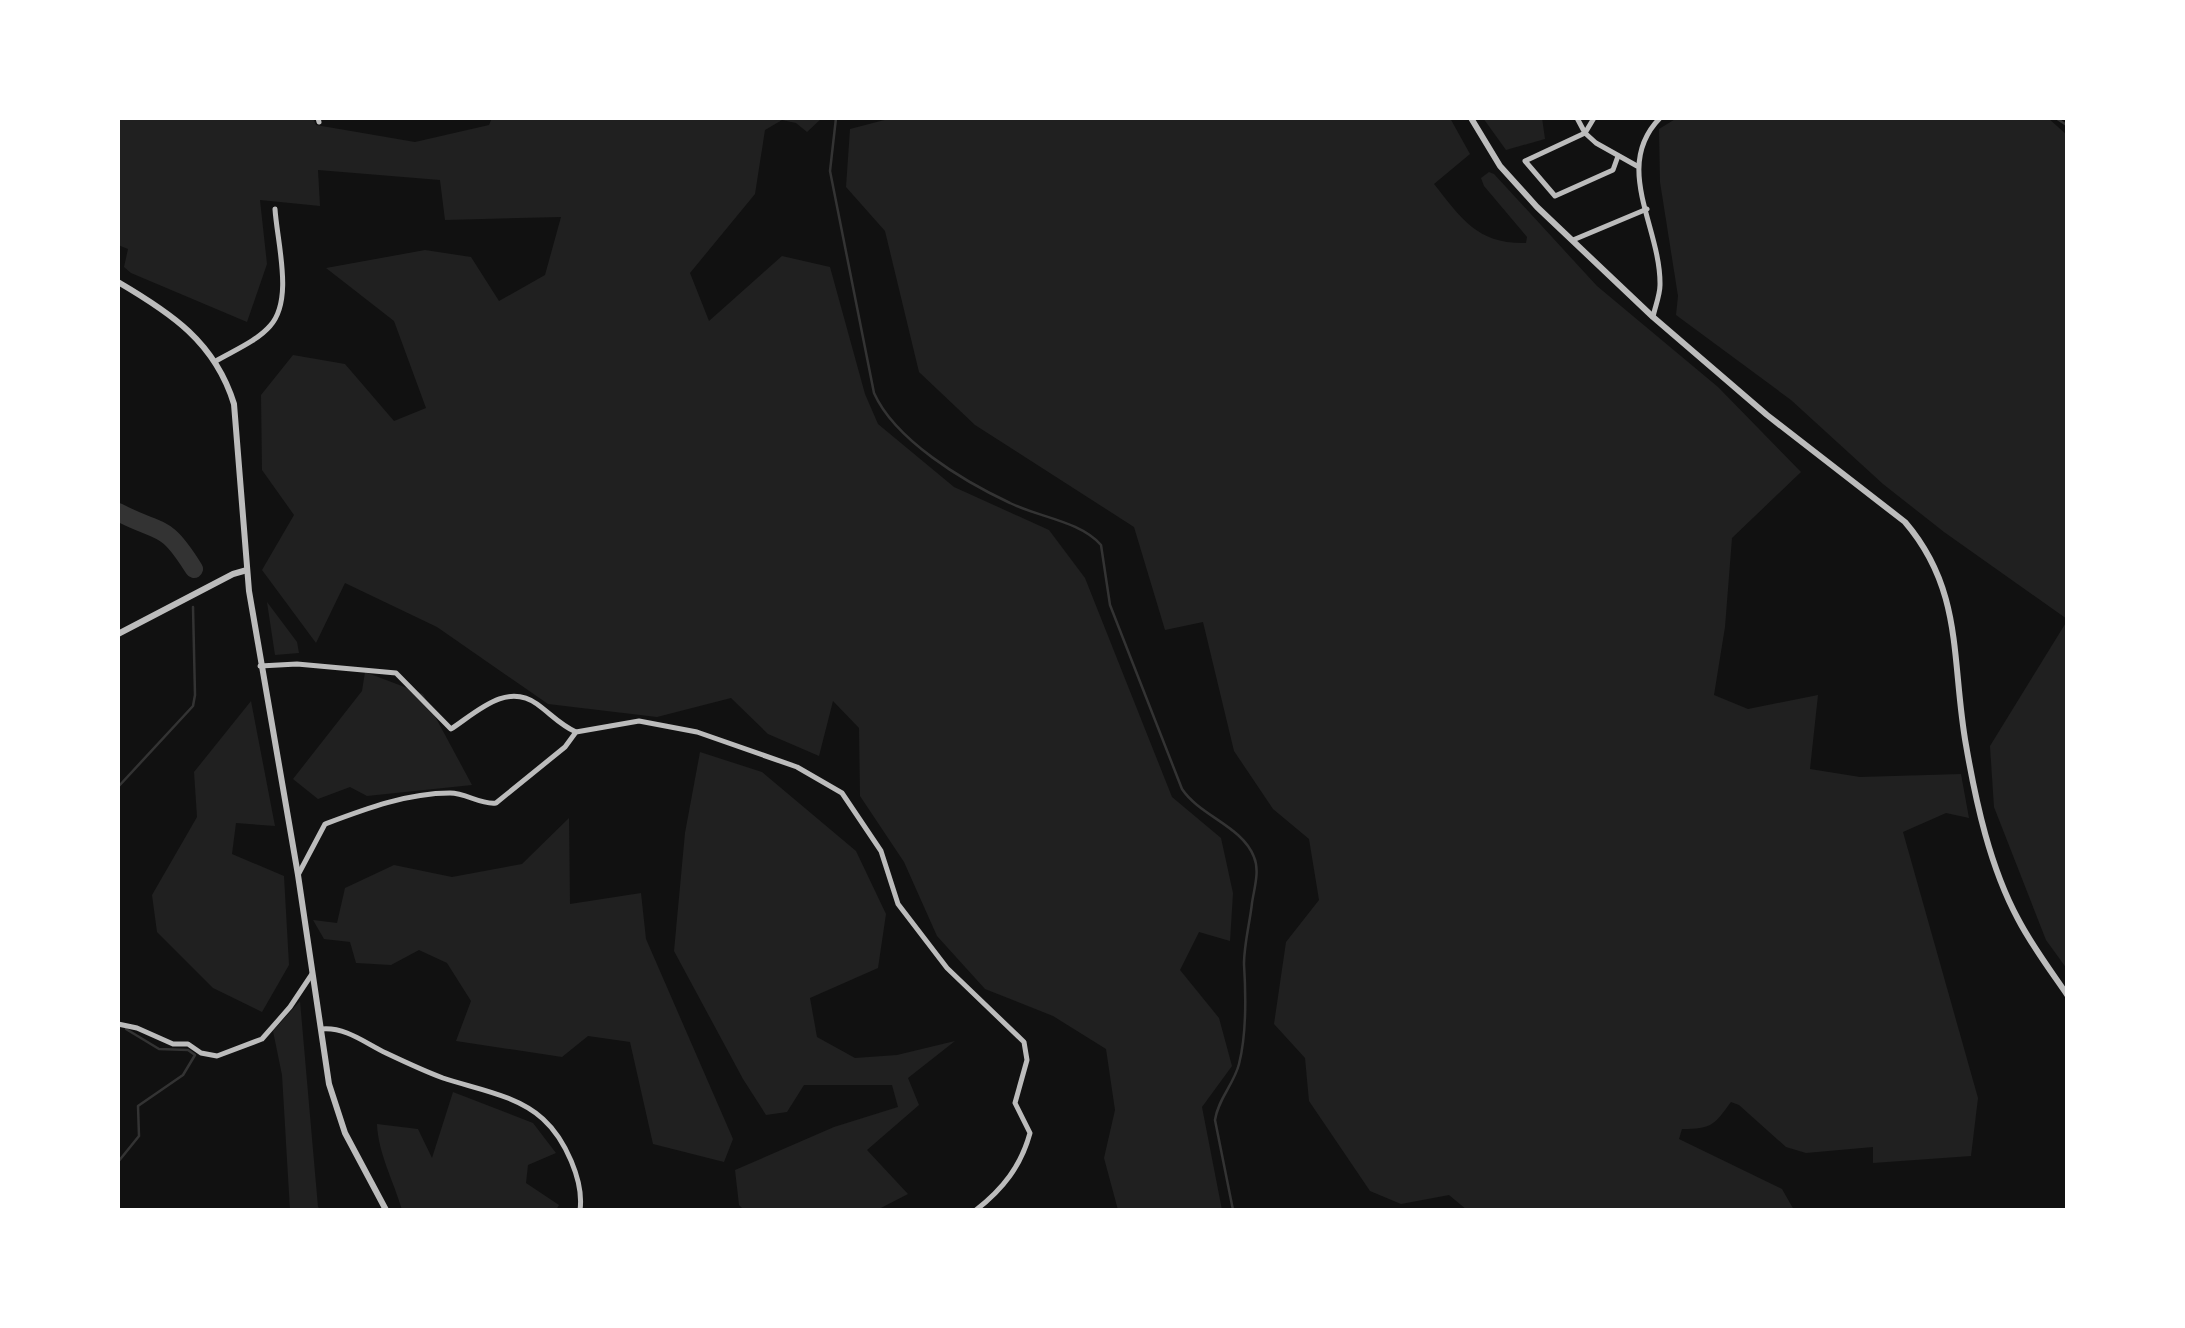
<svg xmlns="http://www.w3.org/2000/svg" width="2185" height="1328" font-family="'DM Sans',sans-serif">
	<rect width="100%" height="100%" fill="#111"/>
	<g fill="#202020">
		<path d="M118,118H313L316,125L415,142L489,125L492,118H822L807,132L796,123L782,120L765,130L755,194L690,273L709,321L782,256L830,267L865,394L878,424L954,487L1049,530L1085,578L1172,797L1221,838L1233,893L1230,941L1199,932L1180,970L1219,1018L1232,1066L1202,1107L1222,1210H1118L1104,1158L1115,1110L1106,1049L1053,1016L985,989L937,936L904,862L860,796L859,728L833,701L819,756L768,734L731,698L657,717L548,704L437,627L345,583L316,643L262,570L294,515L262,470L261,395L293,355L345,364L394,421L426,408L394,321L326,268L425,250L471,257L499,301L545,275L561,217L445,220L440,180L318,170L320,206L260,200L267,264L247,322L131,273L124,267L128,249L118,245Z"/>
		<path d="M892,118H1450L1470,154L1434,184C1462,219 1477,244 1526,243L1527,237L1484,186L1481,178L1489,172L1494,174L1597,286L1718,387L1801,472L1732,538L1725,627L1714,695L1748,709L1818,695L1810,769L1860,777L1961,774L1969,818L1946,813L1903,832L1978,1098L1971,1156L1873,1163V1147L1806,1153L1786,1147L1739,1105L1731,1102C1714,1125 1712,1129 1682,1129L1679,1139L1782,1189L1794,1210H1467L1449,1195L1401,1204L1370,1191L1309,1101L1305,1058L1274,1024L1286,942L1319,900L1309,839L1273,809L1234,751L1203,622L1165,630L1134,527L975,425L919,372L885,231L846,187L850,129Z"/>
		<path d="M1483,118H1542L1545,139L1506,150Z"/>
		<path d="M1677,118H2048L2067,135V619L1944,532L1883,484L1791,400L1676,315L1678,296L1660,182L1659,129Z"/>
		<path d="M267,602L297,642L299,653L275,655Z"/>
		<path d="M2067,621V969L2046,940L1994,807L1990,746Z"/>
		<path d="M365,672L423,694L472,785L367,796L350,787L318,799L293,779L362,691Z"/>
		<path d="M251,701L275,826L236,823L232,854L284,876L289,965L262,1012L213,988L157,932L152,895L197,817L194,772Z"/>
		<path d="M700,752L762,772L856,851L886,914L878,968L810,998L817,1037L855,1058L897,1055L955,1041L908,1078L919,1105L867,1150L908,1194L877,1210H744L739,1205L735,1170L834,1127L898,1107L892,1085H804L787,1112L766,1115L743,1079L674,951L685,833Z"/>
		<path d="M569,818L570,904L641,893L646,939L733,1139L724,1162L653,1144L630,1042L588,1036L562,1057L456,1041L471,1001L447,963L419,950L391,965L356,963L350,942L324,939L313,920L337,923L345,888L394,865L452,877L522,864Z"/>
		<path d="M300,1001L318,1207L321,1210H290L282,1075L273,1031Z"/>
		<path d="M453,1092L533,1123L556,1153L528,1165L526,1183L559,1205L556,1210H402C394,1182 378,1153 377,1124L418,1129L432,1158Z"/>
	</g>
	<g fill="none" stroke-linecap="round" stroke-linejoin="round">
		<g stroke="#333" stroke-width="2.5">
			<path d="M836,118L830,171L874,393C895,440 963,481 1010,503C1038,517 1080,521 1101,545L1110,605L1182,789C1200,816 1242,826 1254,857C1260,871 1254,889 1252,903C1250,922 1244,944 1244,964C1246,996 1247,1033 1239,1064C1234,1084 1218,1099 1215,1120L1233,1210"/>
			<path d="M2056,118L2068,126"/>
			<path d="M118,787L193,706L195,695L193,607"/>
			<path d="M118,1162L139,1136L138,1106L183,1075L195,1055L188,1050L159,1049L126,1029"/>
		</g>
		<path stroke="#333" stroke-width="18" d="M118,512C162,535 164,521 194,569"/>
		<g stroke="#bcbcbc" stroke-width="5">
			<path d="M318,118L319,122"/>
			<path d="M1577,118L1585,133L1525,161L1555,196L1613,170L1618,156"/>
			<path d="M1594,118L1585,133L1596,143L1637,166"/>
			<path d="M1573,240L1647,209"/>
			<path d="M1653,317C1655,307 1660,295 1660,285C1661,227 1612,167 1660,118"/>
			<path d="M216,361C233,351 257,341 270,326C294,300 277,242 275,209"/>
			<path d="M260,666L297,664L396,673L451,729C477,712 506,682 537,704C551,714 560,725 576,732"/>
			<path d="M298,875L325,824C365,809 407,793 450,793C466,793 481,805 496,803L565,747L576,732L639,721L697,732L797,767L842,793L881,851L898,904L947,968L1024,1042L1027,1060L1015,1103L1030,1133C1021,1166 1003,1189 976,1210"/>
			<path d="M118,1024L137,1028L173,1044H188L201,1053L217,1056L262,1039L290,1007L312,974"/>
			<path d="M322,1029C346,1027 365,1043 386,1053C405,1062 424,1071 443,1078C476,1089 517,1095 543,1119C565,1139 584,1181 580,1210"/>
		</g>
		<g stroke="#bcbcbc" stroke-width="6">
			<path d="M1471,118L1500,166L1537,207L1653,317L1767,415L1905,522C1964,591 1951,661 1966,745C1976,803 1990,867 2018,919C2032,946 2051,971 2068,996"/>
			<path d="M118,282C171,313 215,342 234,404L249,591L298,875L329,1084L345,1133L386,1210"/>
			<path d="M118,634L233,574L247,570"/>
		</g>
	</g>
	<rect width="2185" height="1328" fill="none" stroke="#ffffff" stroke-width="240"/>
</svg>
